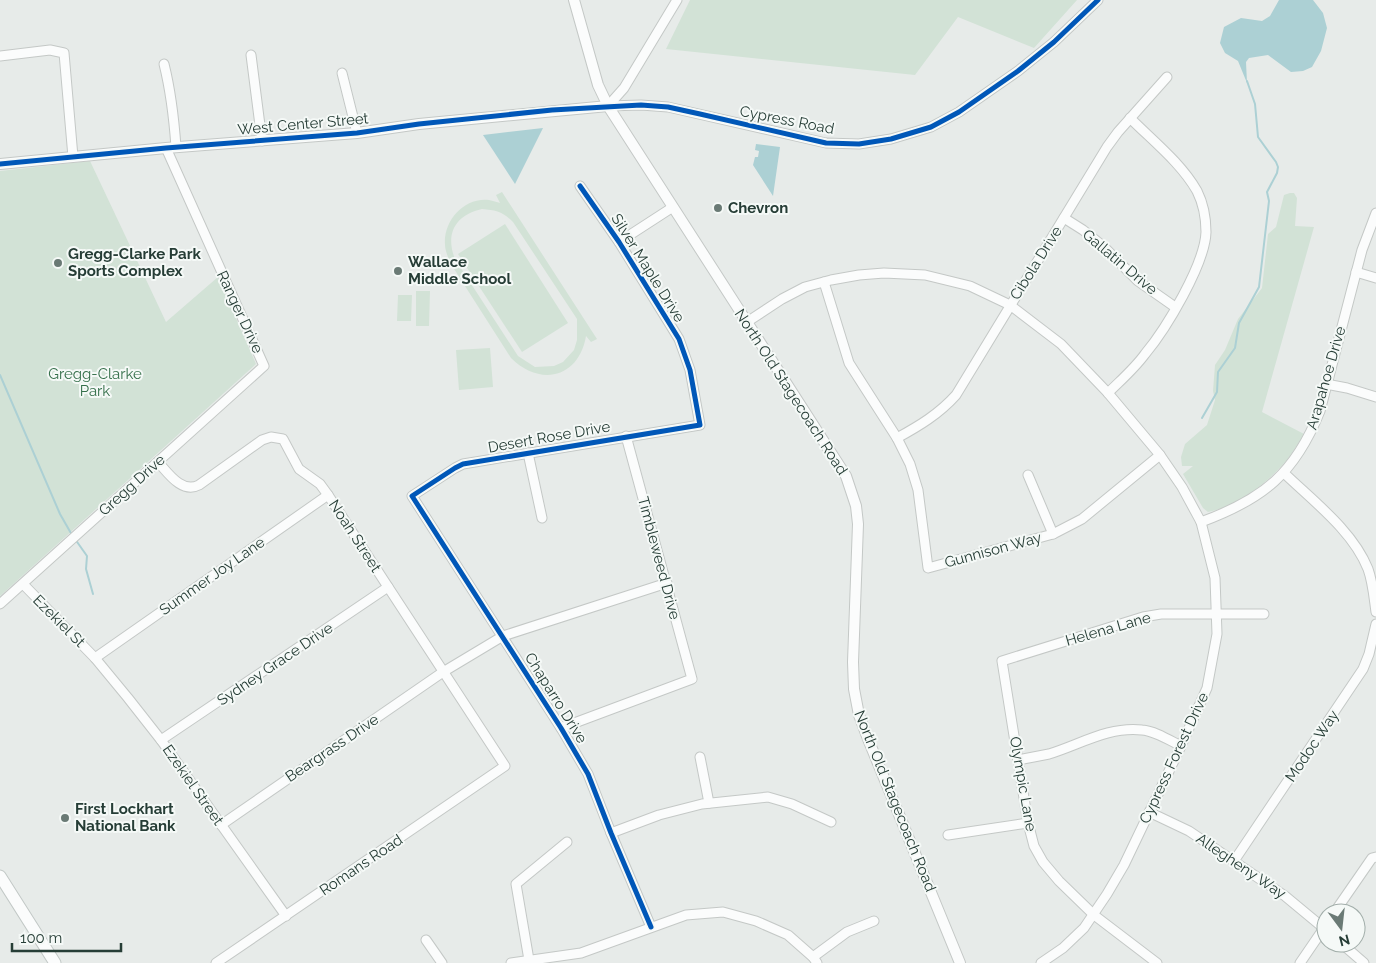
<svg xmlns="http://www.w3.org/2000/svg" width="1376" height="963" font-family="Raleway,sans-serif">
	<rect width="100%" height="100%" fill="#e7ebe9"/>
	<g fill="#d2e2d6" fill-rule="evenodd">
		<path d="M690,0H1077L1034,48L958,17L915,75L666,49Z"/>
		<path d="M90,161L166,322L218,277L256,364L0,596V171Z"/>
		<path d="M502,192L597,339L591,342L586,336C579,378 540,387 511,358L449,261C448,256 445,250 445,245C443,221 464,197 489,200C493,201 497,202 500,203L496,195ZM482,209C496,210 503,212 513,222L577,319V340L574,350L563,362L554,366L535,367L518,356L455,259C445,234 455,215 482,209Z"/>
		<path d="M1290,193H1294L1297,198L1295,226L1314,227L1262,412L1304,434C1299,442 1293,452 1287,460C1267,483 1239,506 1208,512L1203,508L1183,474L1193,466H1182L1181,457L1185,444L1207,425L1215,400L1213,391L1215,365L1225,350L1238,319L1262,288L1268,234L1276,227L1284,195Z"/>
		<path d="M505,224L568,323L522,352L458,254Z"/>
		<path d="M416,291H430L429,326H416Z"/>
		<path d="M398,295H412L411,321H397Z"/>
		<path d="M490,348L493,387L459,390L456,350Z"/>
	</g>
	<g fill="#acd0d4">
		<path d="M1279,0H1313L1323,13L1327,28L1321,51L1312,67L1303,71L1291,72L1268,55L1249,58L1246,62L1247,83L1238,61L1225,53L1220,43L1224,27L1241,18L1262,21L1270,16Z"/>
		<path d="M543,128L515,184L483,135Z"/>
		<path d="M756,144L780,147L773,196L753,165L755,157H758L759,151L755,150Z"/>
	</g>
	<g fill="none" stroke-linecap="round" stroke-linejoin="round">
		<g stroke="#acd0d4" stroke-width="2">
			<path d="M0,375L60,514L72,535"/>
			<path d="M1202,418L1217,392L1218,372L1235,348L1239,323L1259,287L1269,201L1267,192L1277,173L1278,167L1276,162L1258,137L1255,104L1247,81"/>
			<path d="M75,539L87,556L86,569L93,594"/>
		</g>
		<g stroke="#c4c8c6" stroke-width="11">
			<g id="minor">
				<path d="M251,55L262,141"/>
				<path d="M0,56L50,50L64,53L73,157"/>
				<path d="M164,64C171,92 174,119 176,147"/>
				<path d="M342,73L357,133"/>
				<path d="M608,106L641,105L668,107L826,143L859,144L891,139L931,127L959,112L1018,71L1054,42L1098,0"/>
				<path d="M608,106L624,88L677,0"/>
				<path d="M580,186L619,242L679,339L690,370L700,425L463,464L455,468L412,496L561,728L588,774L611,833L651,927"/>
				<path d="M1064,218L1083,230L1104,247L1138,281L1175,307"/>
				<path d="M619,242L673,207"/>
				<path d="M1356,272L1376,278"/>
				<path d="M824,282L849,363L897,438L910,464L918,490L928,568L1053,534L1082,519L1160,455"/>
				<path d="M747,322L782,299L805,287L831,280L859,275L884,273L925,275L970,286L1010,305L1061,344L1108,393L1160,455L1182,487L1201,522L1215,578L1217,634L1207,688L1181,746L1124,865L1107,894L1084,928L1063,948L1041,963"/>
				<path d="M1326,384L1347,388L1376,397"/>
				<path d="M1108,393C1121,380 1135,368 1145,354C1166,329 1205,264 1206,232C1206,219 1203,203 1197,191C1181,163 1153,141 1130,118"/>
				<path d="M897,438C919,426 939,414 956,395L1107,147L1118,132L1167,77"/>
				<path d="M528,453L542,518"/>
				<path d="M158,462C168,473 182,494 199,485L262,440L271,437L283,439L299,469L320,484L328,495L505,766L216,963"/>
				<path d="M1284,473C1313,501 1353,531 1368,569C1373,583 1374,598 1376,612"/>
				<path d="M1028,475L1053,534"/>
				<path d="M1201,522C1264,499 1295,473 1320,411L1362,250L1376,213"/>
				<path d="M23,584L95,658L128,698L161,740L286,916"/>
				<path d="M0,604L264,366L166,148"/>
				<path d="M95,658L328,495"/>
				<path d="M561,728L692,679L626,436"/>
				<path d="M161,740L388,587"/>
				<path d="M700,757L709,803"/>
				<path d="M1018,760C1028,758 1039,756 1049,754C1079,745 1109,726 1142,730C1155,731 1169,740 1181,746"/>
				<path d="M1149,812L1189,831L1285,896L1326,930"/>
				<path d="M221,825L443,672L503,636L667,583"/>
				<path d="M611,833L659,815L702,804L768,797L792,804L831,822"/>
				<path d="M948,835L1028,823"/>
				<path d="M1234,861L1363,669L1369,654L1376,624"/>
				<path d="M1334,913L1372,858L1376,857"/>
				<path d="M426,940L442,963"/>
				<path d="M1341,943L1364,963"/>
				<path d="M813,957L847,932L874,921"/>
				<path d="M529,960L516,884L567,842"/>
				<path d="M511,963L581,953L686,915L723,912L756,921L788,935L813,957L817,963"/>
				<path d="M1157,963L1094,915L1059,881L1043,862L1034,846L1028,823L1002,661L1143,617L1161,614H1264"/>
				<path d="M1300,963L1326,925"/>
			</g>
		</g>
		<g stroke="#c4c8c6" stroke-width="12">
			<g id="tertiary">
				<path d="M574,0L598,85L608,106L846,476L856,506L858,524L853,662L854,689L859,715L868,739L960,963"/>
				<path d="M0,164L166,148L357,133L419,124L608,106"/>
			</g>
		</g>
		<g stroke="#c2c8c6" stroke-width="13">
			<path id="secondary" d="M0,876L55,963"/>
		</g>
		<use href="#minor" stroke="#fbfcfc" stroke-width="9"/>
		<use href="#tertiary" stroke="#fbfcfc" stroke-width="10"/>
		<use href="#secondary" stroke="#fbfcfc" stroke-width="11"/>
		<g stroke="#f5f9f7" stroke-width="8">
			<g id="cycleway">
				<path d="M0,164L166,148L357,133L419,124L552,110L641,105L668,107L700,114L826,143L859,144L891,139L931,127L959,112L1018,71L1054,42L1098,0"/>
				<path d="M580,186L619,242L679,339L690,370L700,425L463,464L455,468L412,496L561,728L588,774L611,833L651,927"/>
			</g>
		</g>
		<use href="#cycleway" stroke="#0057b8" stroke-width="5"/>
	</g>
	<g fill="#6a7a75" stroke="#f5f9f7" stroke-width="2">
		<circle cx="718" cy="208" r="5"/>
		<circle cx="58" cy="263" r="5"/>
		<circle cx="398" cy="271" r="5"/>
		<circle cx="65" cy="818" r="5"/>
	</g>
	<g text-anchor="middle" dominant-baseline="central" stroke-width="4" stroke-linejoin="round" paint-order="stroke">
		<g font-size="15" fill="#263d36" stroke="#f5f9f7">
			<text transform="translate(787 120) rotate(11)">Cypress Road</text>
			<text transform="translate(303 124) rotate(-5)">West Center Street</text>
			<text transform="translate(1120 262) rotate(40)">Gallatin Drive</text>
			<text transform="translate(1036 263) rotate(-58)">Cibola Drive</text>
			<text transform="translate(648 268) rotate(58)">Silver Maple Drive</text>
			<text transform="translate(240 312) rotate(65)">Ranger Drive</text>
			<text transform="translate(1326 378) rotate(-74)">Arapahoe Drive</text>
			<text transform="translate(791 392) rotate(57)">North Old Stagecoach Road</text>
			<text transform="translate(549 437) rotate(-10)">Desert Rose Drive</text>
			<text transform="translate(132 485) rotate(-42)">Gregg Drive</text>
			<text transform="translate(355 536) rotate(57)">Noah Street</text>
			<text transform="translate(993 550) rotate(-15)">Gunnison Way</text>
			<text transform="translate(659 558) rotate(75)">Timbleweed Drive</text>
			<text transform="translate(212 576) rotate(-35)">Summer Joy Lane</text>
			<text transform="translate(59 621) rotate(45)">Ezekiel St</text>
			<text transform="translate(1108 629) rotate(-16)">Helena Lane</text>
			<text transform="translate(275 664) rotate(-34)">Sydney Grace Drive</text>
			<text transform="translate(556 698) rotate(58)">Chaparro Drive</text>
			<text transform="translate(1312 746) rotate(-56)">Modoc Way</text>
			<text transform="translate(332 748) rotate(-34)">Beargrass Drive</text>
			<text transform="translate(1174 758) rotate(-65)">Cypress Forest Drive</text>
			<text transform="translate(1023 784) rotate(80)">Olympic Lane</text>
			<text transform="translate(193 785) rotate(55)">Ezekiel Street</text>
			<text transform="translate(895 801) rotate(68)">North Old Stagecoach Road</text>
			<text transform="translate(361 865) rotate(-34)">Romans Road</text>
			<text transform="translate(1241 866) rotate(34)">Allegheny Way</text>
		</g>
		<g font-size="15" font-weight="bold" fill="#263d36" stroke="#f5f9f7" text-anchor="start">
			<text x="728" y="208">Chevron</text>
			<text x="68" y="254">Gregg-Clarke Park<tspan x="68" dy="17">Sports Complex</tspan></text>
			<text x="408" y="262">Wallace<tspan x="408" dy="17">Middle School</tspan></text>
			<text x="75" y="809">First Lockhart<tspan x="75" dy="17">National Bank</tspan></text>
		</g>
		<g font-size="15" fill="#346f4a" stroke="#f5f9f7">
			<text x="95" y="374">Gregg-Clarke<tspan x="95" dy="17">Park</tspan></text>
		</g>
	</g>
	<g transform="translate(1341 928) rotate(165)"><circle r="24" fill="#f5f9f7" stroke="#a2aeaa"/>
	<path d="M0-4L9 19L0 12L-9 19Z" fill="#6a7a75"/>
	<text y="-8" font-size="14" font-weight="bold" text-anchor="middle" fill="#263d36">N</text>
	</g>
	<path d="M12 943v8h109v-8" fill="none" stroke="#263d36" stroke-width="2.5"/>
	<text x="20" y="943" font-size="15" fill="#263d36" stroke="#f5f9f7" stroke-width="4" paint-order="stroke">100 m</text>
</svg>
